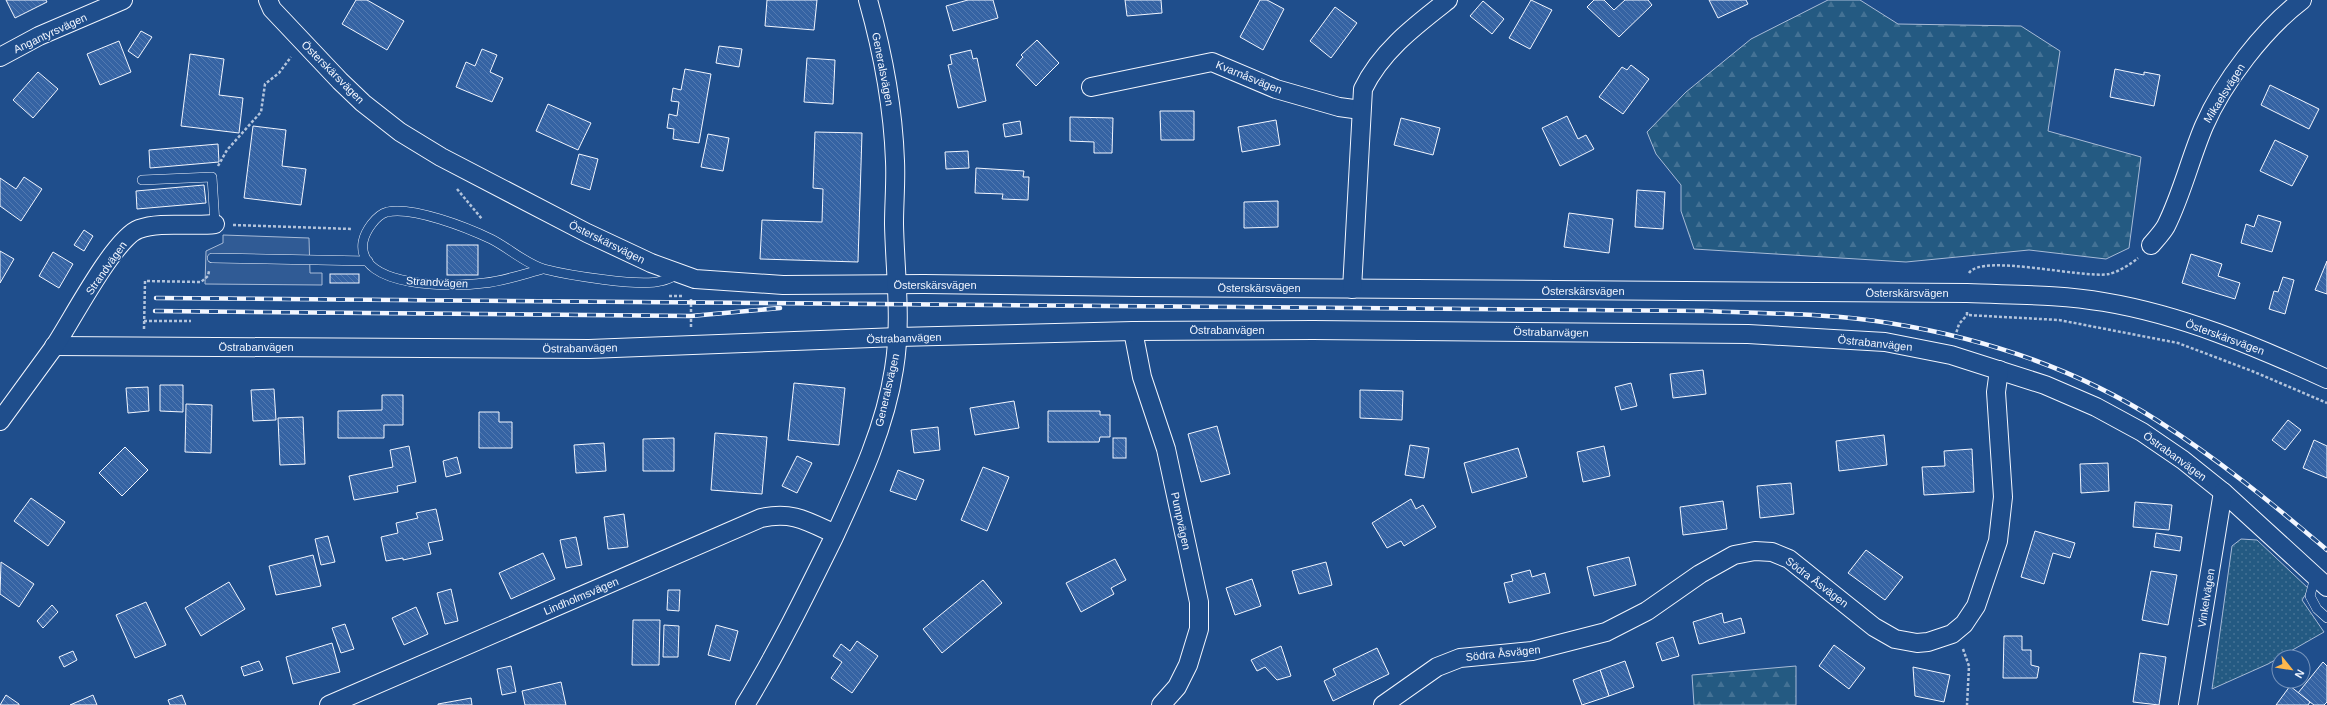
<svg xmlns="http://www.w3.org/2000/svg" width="2327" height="705" font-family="Helvetica,sans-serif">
	<defs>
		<pattern id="forest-firs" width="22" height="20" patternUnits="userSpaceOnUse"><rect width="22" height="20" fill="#245a82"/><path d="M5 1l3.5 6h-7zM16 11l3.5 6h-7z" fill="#447295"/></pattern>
		<pattern id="park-dots" width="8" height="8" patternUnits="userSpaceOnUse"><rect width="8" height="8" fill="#245a82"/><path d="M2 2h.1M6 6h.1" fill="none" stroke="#447295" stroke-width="1.8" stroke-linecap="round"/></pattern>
		<pattern id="building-back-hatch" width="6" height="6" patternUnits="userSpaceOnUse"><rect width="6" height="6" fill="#3563a3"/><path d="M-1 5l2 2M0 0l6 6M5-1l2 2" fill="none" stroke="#537ab1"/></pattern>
	</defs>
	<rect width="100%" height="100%" fill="#1f4e8c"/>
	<g fill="url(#forest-firs)" stroke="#a8bbd7">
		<path d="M1828,0H1860L1898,24L2021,26L2060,51L2048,131L2141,157L2129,248L2106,259L2029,250L1906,262L1694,249L1681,211V185L1656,154L1647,132L1686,92L1751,39Z"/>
		<path d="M1796,666V705H1694L1692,675Z"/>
	</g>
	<path fill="url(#park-dots)" stroke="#a8bbd7" d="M2241,539L2257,540L2309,589L2302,600L2324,632L2268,664L2212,689L2232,546Z"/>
	<path fill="#305b95" stroke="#a8bbd7" d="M223,235L309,238L310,273H322V285L205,284L206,251L223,243Z"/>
	<g fill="url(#building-back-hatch)" stroke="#f2f6ff">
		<path d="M6,0H46L47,2L15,18Z"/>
		<path d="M356,0H367L404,21L387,50L342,24Z"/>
		<path d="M767,0H817L814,30L765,26Z"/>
		<path d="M968,0H993L998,18L953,31L946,6Z"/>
		<path d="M1125,0H1161L1162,13L1127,16Z"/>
		<path d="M1260,0H1267L1284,9L1263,50L1240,37Z"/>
		<path d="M1531,0L1552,10L1530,49L1509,38Z"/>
		<path d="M1594,0H1604L1614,10L1625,0H1648L1652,5L1619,37L1587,7Z"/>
		<path d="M1709,0H1746L1748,4L1718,18Z"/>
		<path d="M1483,1L1504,19L1492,34L1470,16Z"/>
		<path d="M1335,7L1357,23L1331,58L1310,41Z"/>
		<path d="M141,31L152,37L138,58L128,51Z"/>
		<path d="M1037,40L1059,63L1036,86L1016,65L1023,57L1021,55Z"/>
		<path d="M119,41L131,72L100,85L87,54Z"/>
		<path d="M719,46L742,49L739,67L716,63Z"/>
		<path d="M482,49L497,55L490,72L503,78L492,102L456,87L466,62L475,66Z"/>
		<path d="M971,50L973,59L977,58L986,101L958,108L948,65L952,64L950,55Z"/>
		<path d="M190,54L224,59L219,95L243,98L239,133L181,126Z"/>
		<path d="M807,58L835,60L833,104L804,102Z"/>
		<path d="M1631,65L1649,79L1623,114L1599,97L1622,67L1627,70Z"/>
		<path d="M685,69L711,74L699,143L673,139L674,129L667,128L669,114L677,116L679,102L671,101L673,88L681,90Z"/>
		<path d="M2115,69L2144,75V72L2160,75L2154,106L2110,97Z"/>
		<path d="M38,72L58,89L33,118L13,100Z"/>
		<path d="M2270,85L2319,109L2309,129L2261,105Z"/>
		<path d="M548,104L591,123L578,150L536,131Z"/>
		<path d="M1160,111H1194V140H1161Z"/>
		<path d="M1567,116L1578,139L1586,135L1594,149L1560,166L1542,128Z"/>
		<path d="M1070,117L1113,118L1112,153H1094V142L1070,141Z"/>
		<path d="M1401,118L1440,128L1433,155L1394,145Z"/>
		<path d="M1276,120L1280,145L1242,152L1238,127Z"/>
		<path d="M1020,121L1022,134L1005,137L1003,124Z"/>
		<path d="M253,126L286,130L282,166L306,169L301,205L244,198Z"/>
		<path d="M815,132L862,133L858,262L760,259L762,220L822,222L823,189L813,188Z"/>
		<path d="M708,134L729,138L723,171L701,167Z"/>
		<path d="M2275,140L2308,156L2292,186L2260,171Z"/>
		<path d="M218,144L219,162L150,168L149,150Z"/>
		<path d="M968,151L969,168L946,169L945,152Z"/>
		<path d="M579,154L598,159L590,190L571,184Z"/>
		<path d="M976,168L1024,171L1023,177H1029L1028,200L1002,199L1003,194L975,193Z"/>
		<path d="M24,177L42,189L21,221L0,206V178L16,189Z"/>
		<path d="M204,185L206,203L137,209L136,191Z"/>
		<path d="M1637,190L1665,192L1663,229L1635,227Z"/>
		<path d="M1278,201V227L1244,228V202Z"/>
		<path d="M1569,213L1613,219L1609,253L1564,247Z"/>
		<path d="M2258,215L2281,222L2272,252L2241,243L2246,224L2254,227Z"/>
		<path d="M84,230L93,236L84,251L74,245Z"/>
		<rect x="447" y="245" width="31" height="30"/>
		<path d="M0,251L14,259L0,283Z"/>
		<path d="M53,252L73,264L59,288L39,276Z"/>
		<path d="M2191,254L2222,264L2218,276L2240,283L2235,299L2182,283Z"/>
		<path d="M2327,261V294L2315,290Z"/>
		<rect x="330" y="274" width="29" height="9"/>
		<path d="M2283,277L2294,280L2285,314L2269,309L2274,291L2278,292Z"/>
		<path d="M1703,370L1706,394L1673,398L1670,374Z"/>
		<path d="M794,383L845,388L839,445L788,440Z"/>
		<path d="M1631,383L1637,406L1621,410L1615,387Z"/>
		<path d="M160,385H183V412L160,411Z"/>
		<path d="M148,387L149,411L128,413L126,388Z"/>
		<path d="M274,389L276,420L253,421L251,390Z"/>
		<path d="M1360,390L1403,391L1402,420L1360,418Z"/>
		<path d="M382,395H403V425H384V438H338V411L382,410Z"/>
		<path d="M1014,401L1019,428L975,435L970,408Z"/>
		<path d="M186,404L212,405L211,453L185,452Z"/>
		<path d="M1048,411H1100V415H1110V437H1100L1099,442H1048Z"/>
		<path d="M479,412H499V422H512V448H479Z"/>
		<path d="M303,417L305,464L280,465L278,418Z"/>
		<path d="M2288,420L2301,430L2285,450L2272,440Z"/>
		<path d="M1217,426L1230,474L1201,482L1188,434Z"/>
		<path d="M938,427L940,450L914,453L911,430Z"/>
		<path d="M715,433L767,437L762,494L711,490Z"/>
		<path d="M1884,435L1887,465L1839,471L1836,441Z"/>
		<path d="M674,438V471H643V439Z"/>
		<rect x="1113" y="438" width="13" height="20"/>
		<path d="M2314,440L2327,446V478L2303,468Z"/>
		<path d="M604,443L606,471L576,473L574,445Z"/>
		<path d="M1410,445L1429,448L1424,478L1405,475Z"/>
		<path d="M409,446L416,482L397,486L398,492L354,500L349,476L393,467L390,450Z"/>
		<path d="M1604,446L1610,476L1583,482L1577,452Z"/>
		<path d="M125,447L148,470L122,496L99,473Z"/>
		<path d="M1518,448L1527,477L1472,493L1464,463Z"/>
		<path d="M1972,449L1974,492L1924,495L1922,467L1945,466L1944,451Z"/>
		<path d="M797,456L812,463L797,493L782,486Z"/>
		<path d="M457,457L461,473L446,477L443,461Z"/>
		<path d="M2108,463L2109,491L2081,493L2080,464Z"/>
		<path d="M983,467L1009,477L987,531L961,520Z"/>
		<path d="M898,470L924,480L916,500L890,491Z"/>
		<path d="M1791,483L1794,514L1760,518L1757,486Z"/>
		<path d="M31,498L65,522L48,546L14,521Z"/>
		<path d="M1411,499L1416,509L1423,505L1436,527L1404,546L1401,541L1387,548L1372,523Z"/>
		<path d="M1723,501L1727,529L1683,535L1680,507Z"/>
		<path d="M2135,502L2172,505L2169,530L2133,527Z"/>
		<path d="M436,509L443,540L428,543L431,554L403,560V558L386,561L381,537L398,533L396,523L418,518L416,513Z"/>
		<path d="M624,514L628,547L608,549L604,517Z"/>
		<path d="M2035,531L2075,543L2070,558L2053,553L2044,584L2021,577Z"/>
		<path d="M2156,533L2182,537L2180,551L2154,547Z"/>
		<path d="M328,536L335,562L321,565L315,539Z"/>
		<path d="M576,537L582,565L566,568L560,540Z"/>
		<path d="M1866,550L1903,577L1885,600L1848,573Z"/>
		<path d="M543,553L555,579L511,599L499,573Z"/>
		<path d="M313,555L321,586L276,595L269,566Z"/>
		<path d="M1629,557L1636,585L1594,596L1587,567Z"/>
		<path d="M1115,559L1126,580L1111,588L1114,594L1081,612L1066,583Z"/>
		<path d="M1,562L34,584L19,607L0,594Z"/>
		<path d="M1326,562L1332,585L1299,594L1292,571Z"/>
		<path d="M1530,570L1532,577L1545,573L1550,593L1509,603L1504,583L1513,581L1511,575Z"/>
		<path d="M2151,571L2177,575L2168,625L2142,620Z"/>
		<path d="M1252,579L1261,606L1235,615L1226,588Z"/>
		<path d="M983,580L1002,603L942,653L923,629Z"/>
		<path d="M229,582L245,609L201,636L185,608Z"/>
		<path d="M451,589L458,621L445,624L437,593Z"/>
		<path d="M668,590H680L679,611L667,610Z"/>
		<path d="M146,602L166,645L135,658L116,615Z"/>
		<path d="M52,605L58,612L43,628L37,621Z"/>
		<path d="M416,607L428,634L404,645L392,618Z"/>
		<path d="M1722,613L1724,623L1741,618L1745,633L1699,644L1693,622Z"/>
		<path d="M633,620H660L659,665H632Z"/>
		<path d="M345,624L354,649L341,653L332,628Z"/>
		<path d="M664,625L679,626L678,657H663Z"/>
		<path d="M716,625L738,631L730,661L708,655Z"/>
		<path d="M2004,636H2022V650H2031V665L2039,667L2037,678H2003Z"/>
		<path d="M1673,637L1679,656L1662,661L1656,643Z"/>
		<path d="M857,641L878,656L852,693L831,678L842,662L833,656L841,644L850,651Z"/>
		<path d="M332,643L340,672L293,684L286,657Z"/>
		<path d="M1834,645L1865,668L1849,689L1819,666Z"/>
		<path d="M1281,646L1291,676L1277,680L1265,667L1257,671L1251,660Z"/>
		<path d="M1377,648L1389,674L1333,701L1324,681L1336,675L1333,669Z"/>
		<path d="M73,651L77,660L64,667L59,657Z"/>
		<path d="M2140,653L2166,657L2159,705L2133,702Z"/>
		<path d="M259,661L263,670L244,676L241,667Z"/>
		<path d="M1625,661L1634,687L1609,696L1600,670Z"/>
		<path d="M2323,662L2327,666V702L2324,705H2314L2298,693Z"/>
		<path d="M511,666L516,692L502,695L497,669Z"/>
		<path d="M1913,667L1950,675L1944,702L1915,696Z"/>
		<path d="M1600,670L1609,696L1582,705L1573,680Z"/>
		<path d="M561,682L566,705H525L522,691Z"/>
		<path d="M2290,686L2310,702L2308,705H2276Z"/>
		<path d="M6,695L19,704V705H0Z"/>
		<path d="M93,695L97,705H70Z"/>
		<path d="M182,695L186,705H170L168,700Z"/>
		<path d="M471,698L472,705H438V704Z"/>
	</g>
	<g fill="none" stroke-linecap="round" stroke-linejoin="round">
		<g stroke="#f2f6ff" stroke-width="10">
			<g id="service">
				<path d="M142,180L212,177L215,224"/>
				<path d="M212,258L368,261"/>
				<path d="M543,269C524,274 504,281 484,283C456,287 356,289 363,242C365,231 376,215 387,212C413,206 468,228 491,239C509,248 526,264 544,269C567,275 640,287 661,281C667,280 673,277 678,274"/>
				<path d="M2315,577L2310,596L2317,609L2327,618"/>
			</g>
		</g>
		<g stroke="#f2f6ff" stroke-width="20">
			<g id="minor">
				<path d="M268,0L272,9L340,81L363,103L400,132L441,157L587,233L651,263L695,279L783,285L924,284L1137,287L1967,293C2012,295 2059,294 2104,302C2182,315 2255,346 2327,379"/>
				<path d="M0,57L39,36L123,0"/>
				<path d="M1091,87L1212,62L1276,89L1339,107L1361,110"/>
				<path d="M2151,245C2156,239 2162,233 2166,226C2182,194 2190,159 2204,126C2223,82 2264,29 2302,0"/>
				<path d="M1352,289L1363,89C1381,51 1416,25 1448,0"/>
				<path d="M1133,331L1142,377L1166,449L1199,602V629L1188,665L1177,687L1161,705"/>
				<path d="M54,346L589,349L898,337L1133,331L1313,330L1748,334L1885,342L1951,355L2045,385L2096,407L2142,432L2183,460L2223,492L2327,587"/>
				<path d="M0,421C18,396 36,372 54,347C71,322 114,238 139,229C161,221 192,227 215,224"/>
				<path d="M329,705L761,518C792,511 807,521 835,534"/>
				<path d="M745,705C778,651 806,594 834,537C859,483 885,428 894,369C902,321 895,273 894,224C894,203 896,182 895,161C893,106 883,53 868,0"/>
				<path d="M1383,705L1437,667L1460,658L1532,651L1606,632L1647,611L1700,574L1734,555L1755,551L1772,552L1789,559L1874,627L1895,639L1917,643L1928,642L1952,634L1964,624L1976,606L1998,541L2003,497L1996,392L1999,370"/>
				<path d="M2188,705L2223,492"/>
			</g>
		</g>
		<g stroke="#b3c4dc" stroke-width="2.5" stroke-dasharray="3 2" stroke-linecap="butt">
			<path d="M218,166L227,150L261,112L265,84L279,73L291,57"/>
			<path d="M457,189L482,219"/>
			<path d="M233,225L352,229"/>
			<path d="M1969,273C1982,253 2083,279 2109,274C2118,272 2131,264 2138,258"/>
			<path d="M669,296H682"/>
			<path d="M1967,312V315L2059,320L2178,343L2252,371L2327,403"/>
			<path d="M144,321H191"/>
			<path d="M691,327V298"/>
			<path d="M144,329L145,281L201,282L208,276L209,271"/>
			<path d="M1955,337L1959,324L1967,315"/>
			<path d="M1963,649L1969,666L1967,705"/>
		</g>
		<use href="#service" stroke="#1f4e8c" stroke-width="9"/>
		<use href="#minor" stroke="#1f4e8c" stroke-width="18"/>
		<g stroke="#f2f6ff" stroke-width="4.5">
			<g id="rail">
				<path d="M156,298L1707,311C1767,314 1829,313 1889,323C1983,338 2077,369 2158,421C2218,459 2273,504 2327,550"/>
				<path d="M155,311L691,316L780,308"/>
			</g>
		</g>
		<use href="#rail" stroke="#1f4e8c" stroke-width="3" stroke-dasharray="9" stroke-linecap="butt"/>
	</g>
	<g text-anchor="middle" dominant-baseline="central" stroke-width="3" stroke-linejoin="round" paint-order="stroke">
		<g font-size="11" fill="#f2f6ff" stroke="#1f4e8c">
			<text transform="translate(50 33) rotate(-25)">Angantyrsvägen</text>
			<text transform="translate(883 69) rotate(79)">Generalsvägen</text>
			<text transform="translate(333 72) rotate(45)">Österskärsvägen</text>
			<text transform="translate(1249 77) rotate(22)">Kvarnåsvägen</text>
			<text transform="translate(2224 93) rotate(-58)">Mikaelsvägen</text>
			<text transform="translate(607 242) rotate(26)">Österskärsvägen</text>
			<text transform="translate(106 268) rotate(-55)">Strandvägen</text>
			<text transform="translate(437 282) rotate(3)">Strandvägen</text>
			<text x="935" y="285">Österskärsvägen</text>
			<text x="1259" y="288">Österskärsvägen</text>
			<text x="1583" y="291">Österskärsvägen</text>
			<text x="1907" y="293">Österskärsvägen</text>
			<text x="1227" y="330">Östrabanvägen</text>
			<text transform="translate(1551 332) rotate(1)">Östrabanvägen</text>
			<text transform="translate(2225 337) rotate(20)">Österskärsvägen</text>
			<text transform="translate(904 338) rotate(-2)">Östrabanvägen</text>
			<text transform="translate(1875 343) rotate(6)">Östrabanvägen</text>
			<text x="256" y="347">Östrabanvägen</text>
			<text transform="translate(580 348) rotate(-1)">Östrabanvägen</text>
			<text transform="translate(887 390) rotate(-77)">Generalsvägen</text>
			<text transform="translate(2175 456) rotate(36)">Östrabanvägen</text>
			<text transform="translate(1181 521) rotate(78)">Pumpvägen</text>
			<text transform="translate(1817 582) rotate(37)">Södra Åsvägen</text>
			<text transform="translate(581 596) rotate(-23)">Lindholmsvägen</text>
			<text transform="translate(2206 598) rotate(-81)">Vinkelvägen</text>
			<text transform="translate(1503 653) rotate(-6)">Södra Åsvägen</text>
		</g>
	</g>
	<g transform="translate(2291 669) rotate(120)"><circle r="19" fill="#1f4e8c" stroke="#7391ba"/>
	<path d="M0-3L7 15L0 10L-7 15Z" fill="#ffb74d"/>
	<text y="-6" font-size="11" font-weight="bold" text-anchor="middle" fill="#f2f6ff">N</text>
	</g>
</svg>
